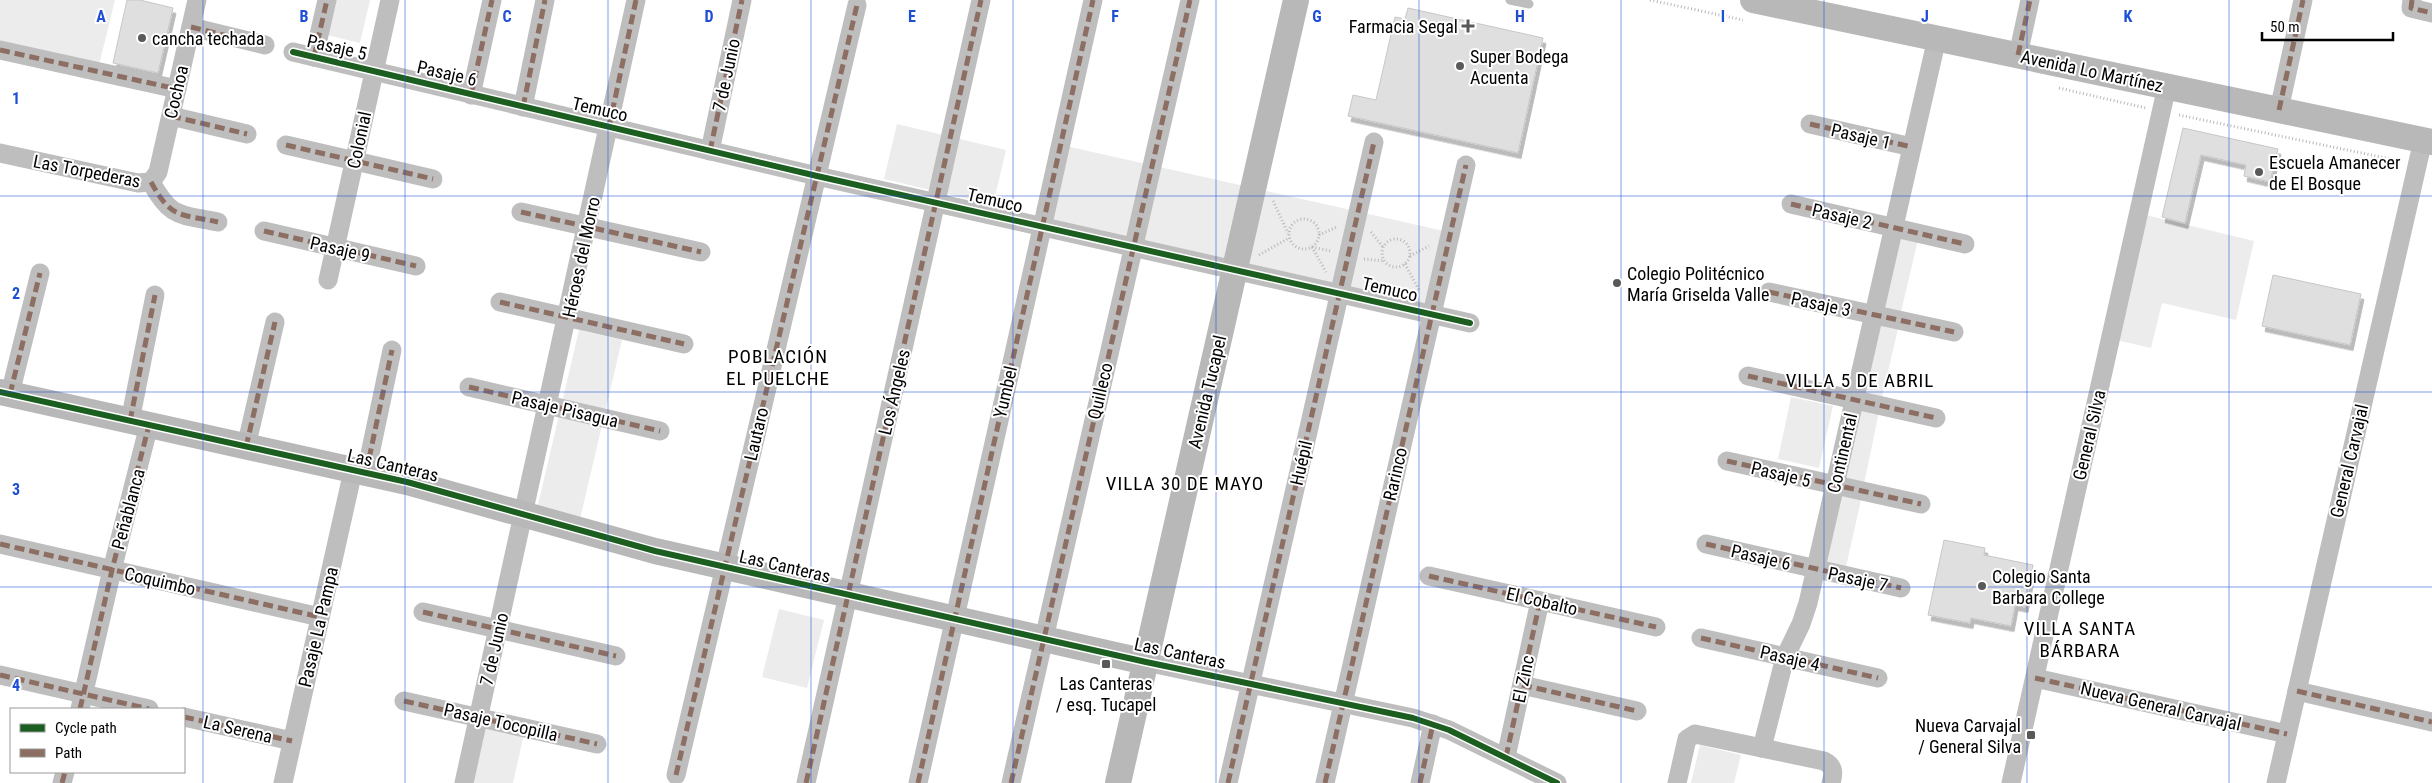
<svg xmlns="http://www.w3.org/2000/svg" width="2432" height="783" font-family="'Roboto Condensed',sans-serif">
	<defs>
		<filter id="shadow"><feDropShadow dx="3" dy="5.5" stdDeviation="0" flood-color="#0004"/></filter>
	</defs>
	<rect width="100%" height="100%" fill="#fff"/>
	<g fill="#ececec">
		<path d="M0,0H115L99,65L0,41Z"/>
		<path d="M330,0H370L360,43L323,34Z"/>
		<path d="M897,124L1006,150L993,205L884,179Z"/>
		<path d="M1066,146L1444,231L1427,305L1048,225Z"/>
		<path d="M2146,215L2254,241L2236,320L2162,303L2151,348L2116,340Z"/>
		<path d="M1897,236L1918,240L1900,316L1880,312Z"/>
		<path d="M1879,325L1898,329L1881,401L1862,397Z"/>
		<path d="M579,330L622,340L580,519L537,509Z"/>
		<path d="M1791,397L1833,406L1819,468L1778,459Z"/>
		<path d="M1860,408L1879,412L1864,484L1845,480Z"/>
		<path d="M1841,495L1861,500L1845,571L1825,567Z"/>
		<path d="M779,609L824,620L807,688L762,677Z"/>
		<path d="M486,726L524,734L513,783H473Z"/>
		<path d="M1700,745L1741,755L1734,783H1691Z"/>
	</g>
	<g fill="#dfdfdf" stroke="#c7c7c7" filter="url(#shadow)">
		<path d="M127,0H140L173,8L158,73L113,63Z"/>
		<path d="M1408,8L1543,38L1518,153L1348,116L1353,95L1376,100L1395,17L1405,19Z"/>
		<path d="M2183,128L2278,149L2270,182L2244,176L2246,165L2201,155L2185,223L2162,217Z"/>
		<path d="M2273,275L2361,294L2350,345L2262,326Z"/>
		<path d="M1944,540L1985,548L1984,555L2033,565L2025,607L2015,605L2011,626L1971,618L1970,623L1928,615Z"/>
	</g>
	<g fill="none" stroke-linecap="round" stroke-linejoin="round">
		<g stroke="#b9b9b9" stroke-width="3" stroke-dasharray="1 2.5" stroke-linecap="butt">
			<path d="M1650,0L1743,20"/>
			<path d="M2059,88L2146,108"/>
			<path d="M2179,115L2400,161"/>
			<path d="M1273,201L1288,233"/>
			<circle cx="1304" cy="234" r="15"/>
			<path d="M1371,232L1383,247"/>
			<path d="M1319,235L1337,227"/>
			<circle cx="1396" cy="253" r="14"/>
			<path d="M1312,247L1331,251"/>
			<path d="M1312,247L1326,272"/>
			<path d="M1259,255L1289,238"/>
			<path d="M1410,256L1429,246"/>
			<path d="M1364,259L1384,261"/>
			<path d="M1405,264L1419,290"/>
		</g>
		<path stroke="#bebebe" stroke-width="9" d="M1510,0L1529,4"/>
		<g stroke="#bebebe" stroke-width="19">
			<path d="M2412,0L2411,8L2432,13"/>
			<path d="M191,27L265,45"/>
			<path d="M0,50L177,89"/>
			<path d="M293,52L817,176L1470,323"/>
			<path d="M2018,55L2030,0"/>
			<path d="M314,57L327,0"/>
			<path d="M471,95L492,0"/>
			<path d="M523,107L545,0"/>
			<path d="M2279,110L2303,0"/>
			<path d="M171,116L247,134"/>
			<path d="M1810,124L1912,147"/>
			<path d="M286,145L433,179"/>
			<path d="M710,151L742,0"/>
			<path d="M0,153L138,183L151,182"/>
			<path d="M151,182L158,172L197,0"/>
			<path d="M151,182C171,219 180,214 218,222"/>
			<path d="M1791,204L1965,244"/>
			<path d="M521,212L701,252"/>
			<path d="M264,231L416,266"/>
			<path d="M328,280L390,0"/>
			<path d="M1769,292L1954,332"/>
			<path d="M500,302L684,344"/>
			<path d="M1748,376L1936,418"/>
			<path d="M469,387L660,431"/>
			<path d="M10,394L40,273"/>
			<path d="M130,421L155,295"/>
			<path d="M246,447L275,322"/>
			<path d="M1727,461L1921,504"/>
			<path d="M366,473L392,350"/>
			<path d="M0,544L320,617"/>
			<path d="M1706,544L1901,588"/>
			<path d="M1429,576L1656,627"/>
			<path d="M423,612L616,656"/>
			<path d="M1701,638L1878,678"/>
			<path d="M1146,662L1413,718L1449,730L1557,783"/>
			<path d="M0,675L149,709"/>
			<path d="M2035,678L2287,734"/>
			<path d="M1522,685L1637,711"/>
			<path d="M2297,691L2432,722"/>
			<path d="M404,701L597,744"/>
			<path d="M80,709L112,570L149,425"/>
			<path d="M184,717L292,741"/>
			<path d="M1762,748L1785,657L1801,624L1808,603L1937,38"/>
			<path d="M1506,757L1540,601"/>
			<path d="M676,775L857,5"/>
			<path d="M62,783L65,772"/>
			<path d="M283,783L353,471"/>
			<path d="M464,783L636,0"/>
			<path d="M806,783L981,0"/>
			<path d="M918,783L1093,0"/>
			<path d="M1011,783L1190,0"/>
			<path d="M1228,783L1374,142"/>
			<path d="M1325,783L1466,165"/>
			<path d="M1420,783L1433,724"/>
			<path d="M1677,783L1687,739L1695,734L1824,761C1834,766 1834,773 1831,783"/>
			<path d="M2011,783L2167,86"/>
			<path d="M2276,783L2423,140"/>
		</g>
		<g stroke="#b8b8b8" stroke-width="26">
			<path d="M1753,0L2432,142"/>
			<path d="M0,392L407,482L655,551L1146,662"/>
			<path d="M1118,783L1296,0"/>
		</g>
		<g stroke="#8d6e63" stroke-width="5" stroke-dasharray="10 5" stroke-linecap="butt">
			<path d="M2412,0L2411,8L2432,13"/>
			<path d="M191,27L265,45"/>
			<path d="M0,50L177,89"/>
			<path d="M2018,55L2030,0"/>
			<path d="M314,57L327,0"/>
			<path d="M471,95L492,0"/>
			<path d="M523,107L545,0"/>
			<path d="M2279,110L2303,0"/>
			<path d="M171,116L247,134"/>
			<path d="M1810,124L1912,147"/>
			<path d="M609,127L636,0"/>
			<path d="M286,145L433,179"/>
			<path d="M710,151L742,0"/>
			<path d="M151,182C171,219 180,214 218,222"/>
			<path d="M1791,204L1965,244"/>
			<path d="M521,212L701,252"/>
			<path d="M264,231L416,266"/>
			<path d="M1769,292L1954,332"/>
			<path d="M500,302L684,344"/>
			<path d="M1748,376L1936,418"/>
			<path d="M469,387L660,431"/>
			<path d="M10,394L40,273"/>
			<path d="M130,421L155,295"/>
			<path d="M246,447L275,322"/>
			<path d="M1727,461L1921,504"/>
			<path d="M366,473L392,350"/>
			<path d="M0,544L320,617"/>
			<path d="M1706,544L1901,588"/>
			<path d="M1429,576L1656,627"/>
			<path d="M423,612L616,656"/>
			<path d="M1701,638L1878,678"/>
			<path d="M0,675L149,709"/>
			<path d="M2035,678L2287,734"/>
			<path d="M1522,685L1637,711"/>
			<path d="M2297,691L2432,722"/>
			<path d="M404,701L597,744"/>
			<path d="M80,709L112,570L149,425"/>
			<path d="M184,717L292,741"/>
			<path d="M1506,757L1540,601"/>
			<path d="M676,775L857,5"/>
			<path d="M62,783L65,772"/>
			<path d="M806,783L981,0"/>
			<path d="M918,783L1093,0"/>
			<path d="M1011,783L1190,0"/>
			<path d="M1228,783L1374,142"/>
			<path d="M1325,783L1466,165"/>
			<path d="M1420,783L1433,724"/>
		</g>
		<g stroke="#fff" stroke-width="9">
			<g id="cycleway">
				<path d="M293,52L817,176L1470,323"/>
				<path d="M0,392L407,482L655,551L1146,662L1413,718L1449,730L1557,783"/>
			</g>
		</g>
		<use href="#cycleway" stroke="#1b5e20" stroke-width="6"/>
	</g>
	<path fill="none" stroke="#1d4ed8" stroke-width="1" stroke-opacity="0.55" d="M203,0V783M405,0V783M608,0V783M811,0V783M1013,0V783M1216,0V783M1419,0V783M1621,0V783M1824,0V783M2027,0V783M2229,0V783M0,196H2432M0,392H2432M0,587H2432"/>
	<g fill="#595959" stroke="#fff" stroke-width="2">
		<path d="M1465.5 18.5h5v5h5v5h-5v5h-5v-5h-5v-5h5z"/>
		<circle cx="142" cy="38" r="5"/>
		<circle cx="1460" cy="66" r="5"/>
		<circle cx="2259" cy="172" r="5"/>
		<circle cx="1617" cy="283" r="5"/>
		<circle cx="1982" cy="586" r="5"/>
		<rect x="1101" y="659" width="10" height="10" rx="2.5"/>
		<rect x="2026" y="730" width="10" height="10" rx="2.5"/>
	</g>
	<g text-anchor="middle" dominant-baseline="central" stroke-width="4" stroke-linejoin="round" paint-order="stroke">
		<g font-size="18" fill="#000" stroke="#fff" text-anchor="start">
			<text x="1458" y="26" text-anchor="end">Farmacia Segal</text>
			<text x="152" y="38">cancha techada</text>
			<text x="1470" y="56">Super Bodega<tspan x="1470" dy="21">Acuenta</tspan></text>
			<text x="2269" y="162">Escuela Amanecer<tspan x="2269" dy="21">de El Bosque</tspan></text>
			<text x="1627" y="273">Colegio Politécnico<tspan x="1627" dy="21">María Griselda Valle</tspan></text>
			<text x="1992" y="576">Colegio Santa<tspan x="1992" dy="21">Barbara College</tspan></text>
			<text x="1106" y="683" text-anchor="middle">Las Canteras<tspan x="1106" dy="21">/ esq. Tucapel</tspan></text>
			<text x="2021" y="725" text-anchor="end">Nueva Carvajal<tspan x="2021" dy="21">/ General Silva</tspan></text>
		</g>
		<g font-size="18" fill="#000" stroke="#fff">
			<text transform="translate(337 47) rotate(13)">Pasaje 5</text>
			<text transform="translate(2092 71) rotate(12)">Avenida Lo Martínez</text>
			<text transform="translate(447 73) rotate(13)">Pasaje 6</text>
			<text transform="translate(726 75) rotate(-78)">7 de Junio</text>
			<text transform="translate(176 92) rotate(-77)">Cochoa</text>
			<text transform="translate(600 109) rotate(13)">Temuco</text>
			<text transform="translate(1861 136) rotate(13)">Pasaje 1</text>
			<text transform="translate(359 140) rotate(-78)">Colonial</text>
			<text transform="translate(87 171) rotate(11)">Las Torpederas</text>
			<text transform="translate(995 200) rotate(13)">Temuco</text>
			<text transform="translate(1842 216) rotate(13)">Pasaje 2</text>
			<text transform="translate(340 249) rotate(13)">Pasaje 9</text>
			<text transform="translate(581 257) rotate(-78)">Héroes del Morro</text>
			<text transform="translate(1390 289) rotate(13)">Temuco</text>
			<text transform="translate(1821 304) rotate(12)">Pasaje 3</text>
			<text transform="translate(1100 391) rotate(-77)">Quilleco</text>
			<text transform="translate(894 392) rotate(-77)">Los Ángeles</text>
			<text transform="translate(1005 392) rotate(-77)">Yumbel</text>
			<text transform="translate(1207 392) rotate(-77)">Avenida Tucapel</text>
			<text transform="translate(565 409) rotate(13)">Pasaje Pisagua</text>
			<text transform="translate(756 434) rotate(-77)">Lautaro</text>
			<text transform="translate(2089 435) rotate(-77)">General Silva</text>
			<text transform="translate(1842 453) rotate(-77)">Continental</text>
			<text transform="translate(2349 461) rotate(-77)">General Carvajal</text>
			<text transform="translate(1301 463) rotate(-77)">Huépil</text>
			<text transform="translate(393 465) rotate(13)">Las Canteras</text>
			<text transform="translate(1395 474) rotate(-77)">Rarinco</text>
			<text transform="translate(1781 474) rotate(13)">Pasaje 5</text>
			<text transform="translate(128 509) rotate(-75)">Peñablanca</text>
			<text transform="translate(1761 557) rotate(13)">Pasaje 6</text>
			<text transform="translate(785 566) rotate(13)">Las Canteras</text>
			<text transform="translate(1858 579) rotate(12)">Pasaje 7</text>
			<text transform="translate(160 581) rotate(13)">Coquimbo</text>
			<text transform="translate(1542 601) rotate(13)">El Cobalto</text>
			<text transform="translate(318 627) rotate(-77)">Pasaje La Pampa</text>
			<text transform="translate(494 649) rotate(-77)">7 de Junio</text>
			<text transform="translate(1180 653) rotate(12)">Las Canteras</text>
			<text transform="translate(1790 658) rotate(13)">Pasaje 4</text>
			<text transform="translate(1523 679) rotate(-78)">El Zinc</text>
			<text transform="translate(2161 706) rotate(13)">Nueva General Carvajal</text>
			<text transform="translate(501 722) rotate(13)">Pasaje Tocopilla</text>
			<text transform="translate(238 729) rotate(13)">La Serena</text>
		</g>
		<g font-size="19" letter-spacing="1" fill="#000" stroke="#fff">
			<text x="778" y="356">POBLACIÓN<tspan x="778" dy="22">EL PUELCHE</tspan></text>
			<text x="1860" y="380">VILLA 5 DE ABRIL</text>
			<text x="1185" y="483">VILLA 30 DE MAYO</text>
			<text x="2080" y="628">VILLA SANTA<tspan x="2080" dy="22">BÁRBARA</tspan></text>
		</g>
	</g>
	<g font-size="16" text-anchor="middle" font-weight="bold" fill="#1d4ed8" stroke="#fff" stroke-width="4" stroke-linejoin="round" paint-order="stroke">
		<text x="101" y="22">A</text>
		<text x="304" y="22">B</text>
		<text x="507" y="22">C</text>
		<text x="709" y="22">D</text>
		<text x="912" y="22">E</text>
		<text x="1115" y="22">F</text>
		<text x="1317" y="22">G</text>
		<text x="1520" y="22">H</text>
		<text x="1723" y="22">I</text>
		<text x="1925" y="22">J</text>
		<text x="2128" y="22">K</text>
		<text x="16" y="104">1</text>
		<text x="16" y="299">2</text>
		<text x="16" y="495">3</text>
		<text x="16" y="691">4</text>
	</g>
	<rect x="10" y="708" width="175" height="65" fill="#ffffff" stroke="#999999"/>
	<rect x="20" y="724" width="25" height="8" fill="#1b5e20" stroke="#999999"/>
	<text x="55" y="733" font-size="15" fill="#000000">Cycle path</text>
	<rect x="20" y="749" width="25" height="8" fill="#8d6e63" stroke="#999999"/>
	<text x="55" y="758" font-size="15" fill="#000000">Path</text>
	<path d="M2262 32v8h131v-8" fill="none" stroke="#000000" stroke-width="2.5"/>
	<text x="2270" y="32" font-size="15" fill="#000000" stroke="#ffffff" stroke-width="4" paint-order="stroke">50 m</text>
</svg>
